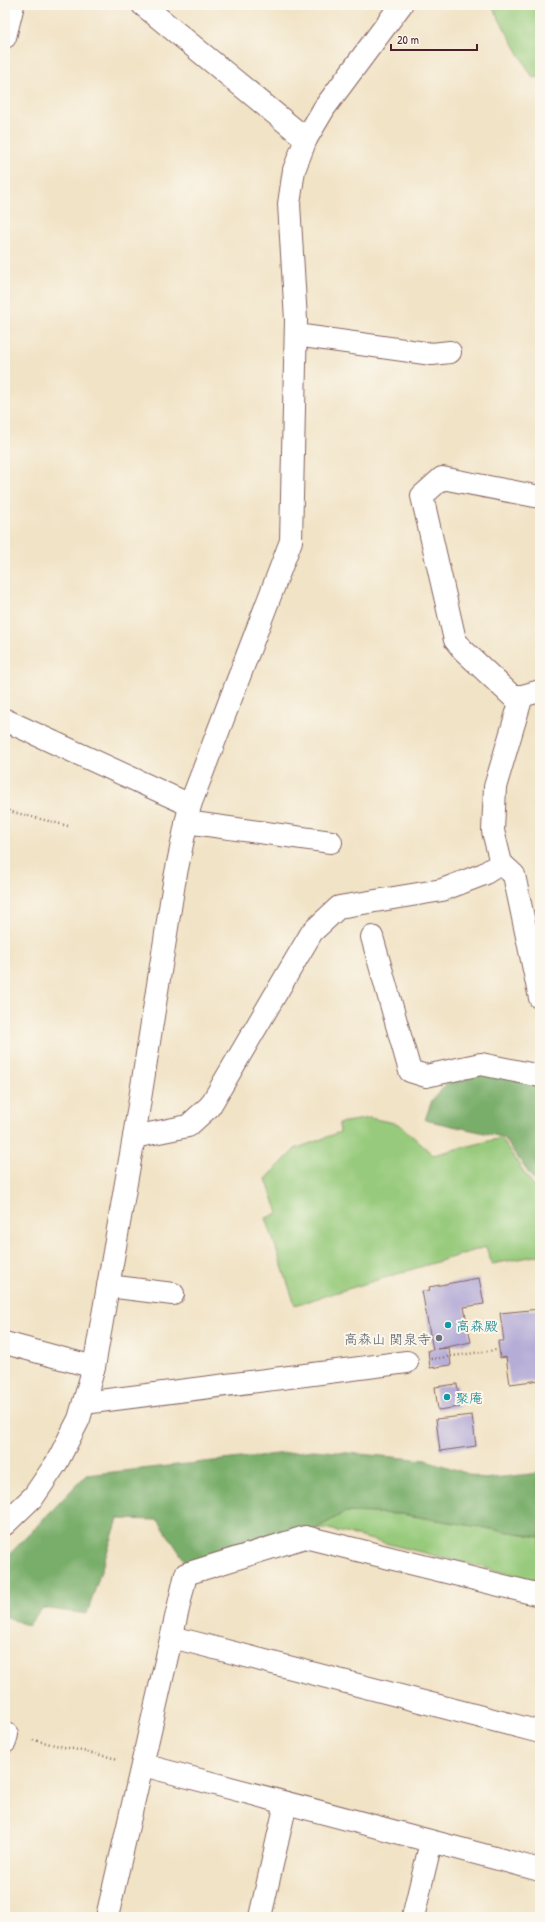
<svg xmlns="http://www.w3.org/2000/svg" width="545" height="1922" font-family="'Patrick Hand','Klee One',sans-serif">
	<rect width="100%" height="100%" fill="#fbf7ec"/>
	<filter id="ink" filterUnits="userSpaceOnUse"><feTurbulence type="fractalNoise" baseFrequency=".025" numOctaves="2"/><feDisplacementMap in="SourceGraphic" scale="8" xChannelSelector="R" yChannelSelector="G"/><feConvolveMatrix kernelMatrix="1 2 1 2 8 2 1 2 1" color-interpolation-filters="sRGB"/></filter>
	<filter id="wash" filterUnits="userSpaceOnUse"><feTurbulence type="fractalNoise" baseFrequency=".012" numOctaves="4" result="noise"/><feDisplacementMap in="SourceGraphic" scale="16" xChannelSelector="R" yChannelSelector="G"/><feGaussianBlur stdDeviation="0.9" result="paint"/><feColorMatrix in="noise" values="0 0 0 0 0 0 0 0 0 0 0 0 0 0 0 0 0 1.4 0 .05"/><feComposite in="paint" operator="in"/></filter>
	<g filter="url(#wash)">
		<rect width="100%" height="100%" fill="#f1e3c6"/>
		<g fill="#97ca7b" stroke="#707453">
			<path d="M491,5H540V77L533,78Z"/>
			<path d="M370,1118L399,1124L433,1155L501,1138L540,1196V1255L492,1264L486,1247L295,1305L266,1218L278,1213L266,1179L295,1149L340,1132L339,1123Z"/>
			<path d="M345,1512L401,1514L540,1537V1582L325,1528L314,1530Z"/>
		</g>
		<g fill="#79ae6b" stroke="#62664b">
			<path d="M476,1070L540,1073V1189L503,1137L425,1120L432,1100L453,1077Z"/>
			<path d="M314,1450L426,1460L484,1479L540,1473V1537L401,1514L345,1512L314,1530L189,1567L158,1520L118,1519L87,1614L42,1608L28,1626L5,1616V1559L86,1475Z"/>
		</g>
		<g id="blocks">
			<g fill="#b6add7">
				<path d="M479,1278L484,1304L464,1307L471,1342L437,1349L449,1348L451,1365L430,1368L428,1350H433L422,1291L430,1290L429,1287Z"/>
				<path d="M540,1309V1380L510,1384L506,1357L500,1358L498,1341H504L500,1313Z"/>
				<path d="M457,1384L460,1407L438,1410L435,1387Z"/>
				<path d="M472,1415L476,1446L440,1451L436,1419Z"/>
			</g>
		</g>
	</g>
	<g filter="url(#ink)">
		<use href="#blocks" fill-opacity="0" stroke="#846461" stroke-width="1"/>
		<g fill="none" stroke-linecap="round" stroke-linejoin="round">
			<g stroke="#846461" stroke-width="24">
				<g id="minor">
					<path d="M143,5L306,139"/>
					<path d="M5,37L13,5"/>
					<path d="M296,335L432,354L450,352"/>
					<path d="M540,497L442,478L422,496L455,640L463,650L512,696H522L540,691"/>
					<path d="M5,720L190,805"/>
					<path d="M186,822L331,842"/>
					<path d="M501,863L514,875L540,998"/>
					<path d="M372,937L410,1071L426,1076L481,1064L540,1076"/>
					<path d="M134,1137L188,1126L210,1106L312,932L339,907L442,890L484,874L501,863L493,831L495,787L522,696"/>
					<path d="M108,1286L173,1294"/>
					<path d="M5,1343L94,1367"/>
					<path d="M84,1403L407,1362"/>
					<path d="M5,1524L34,1496L57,1462L79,1419L94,1367L134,1137L174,883L190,805L291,541L296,320L289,204L294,170L306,139L325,107L401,5"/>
					<path d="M172,1637L540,1732"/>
					<path d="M5,1733L7,1734L5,1742"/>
					<path d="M143,1765L540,1870"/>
					<path d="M107,1917L186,1574L305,1537L540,1595"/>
					<path d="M260,1917L286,1803"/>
					<path d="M413,1917L431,1842"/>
				</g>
			</g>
			<g stroke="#846461" stroke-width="2.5" stroke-dasharray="1 3" stroke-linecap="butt">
				<path d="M5,810L68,826"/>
				<path d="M431,1359L496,1350"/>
				<path d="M33,1740L118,1759"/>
			</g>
			<use href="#minor" stroke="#fff" stroke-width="22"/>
		</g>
	</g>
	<g fill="#0f9aa8" stroke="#fbf7ec" stroke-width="1.5">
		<circle cx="448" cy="1325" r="4"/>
		<circle cx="447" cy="1397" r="4"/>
	</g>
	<circle fill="#6b7280" stroke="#fbf7ec" stroke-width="1.5" cx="439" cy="1338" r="4"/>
	<g text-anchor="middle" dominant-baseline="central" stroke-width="4" stroke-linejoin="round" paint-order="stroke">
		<g font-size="14" fill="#0d838f" stroke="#fbf7ec" text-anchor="start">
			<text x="456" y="1325">高森殿</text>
			<text x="455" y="1397">聚庵</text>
		</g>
		<g font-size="14" fill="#5b616d" stroke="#fbf7ec" text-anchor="end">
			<text x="431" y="1338">高森山 関泉寺</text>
		</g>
	</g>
	<rect width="545" height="1922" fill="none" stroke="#fbf7ec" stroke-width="20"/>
	<path d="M391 44v6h86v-6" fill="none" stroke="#4a1f2b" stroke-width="2"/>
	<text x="397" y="44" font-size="12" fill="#4a1f2b" stroke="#fbf7ec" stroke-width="3" paint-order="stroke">20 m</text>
</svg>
